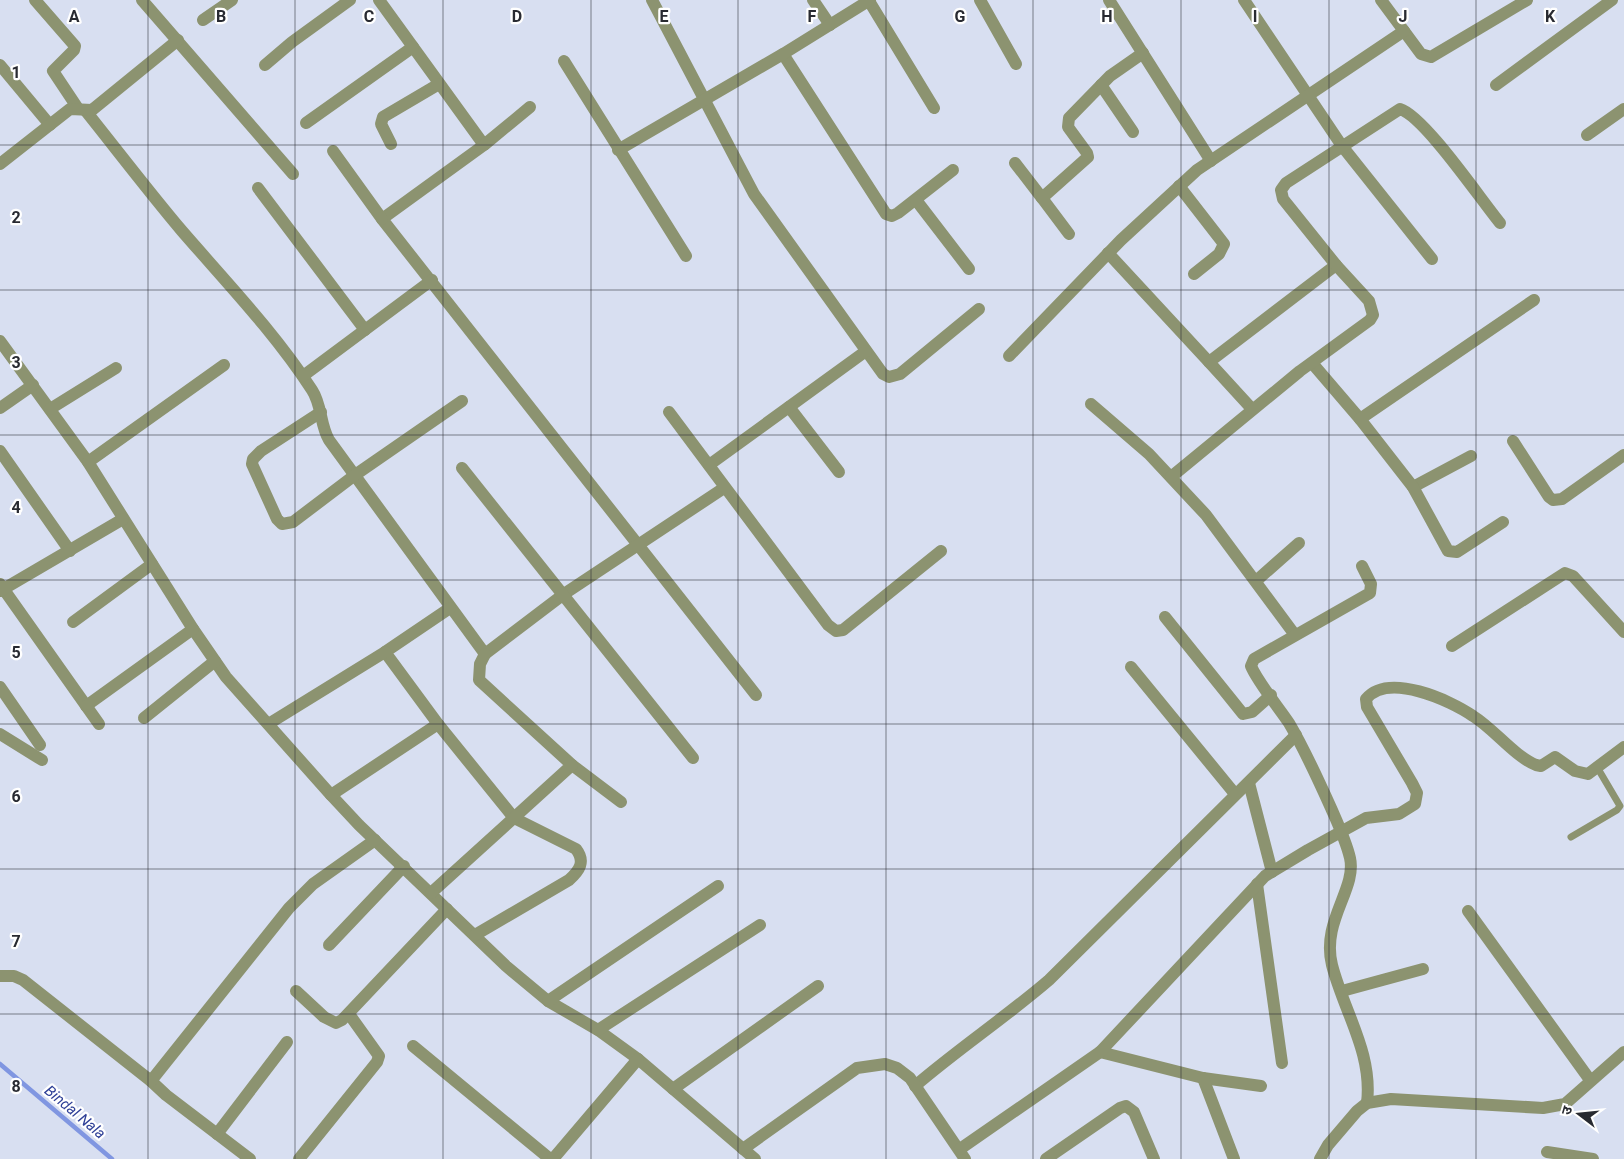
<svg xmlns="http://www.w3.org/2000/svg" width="1624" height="1159" font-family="Roboto,'Noto Sans Devanagari',sans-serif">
	<rect width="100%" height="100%" fill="#d8dff1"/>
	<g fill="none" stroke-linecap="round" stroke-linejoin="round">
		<path stroke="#8096e1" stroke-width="4.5" d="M0,1064L112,1159"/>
		<path stroke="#8c9370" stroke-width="7" d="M1571,837L1617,810L1620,806L1597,767"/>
		<g stroke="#8c9370" stroke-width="12">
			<path d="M35,0L75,46L74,50L53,71L77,107"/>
			<path d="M142,0L293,174"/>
			<path d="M379,0L484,145"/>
			<path d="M652,0L754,194L883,374L889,377L900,374L979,309"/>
			<path d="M813,0L830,25"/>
			<path d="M980,0L1016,64"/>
			<path d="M1109,0L1211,161"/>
			<path d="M1244,0L1342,146L1432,259"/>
			<path d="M869,1L934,108"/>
			<path d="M203,20L232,0"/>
			<path d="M1404,31L1421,54L1431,57L1527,0"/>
			<path d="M783,54L886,214L892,216L898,213L953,170"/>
			<path d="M564,61L686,256"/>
			<path d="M0,65L50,125"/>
			<path d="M265,65L292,42L350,0"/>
			<path d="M1101,85L1133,132"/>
			<path d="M1496,85L1612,0"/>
			<path d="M530,107L484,145L382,219L756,695"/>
			<path d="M85,110C117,150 149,192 182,231C227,283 275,333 312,390C322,405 320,425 329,440L485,654L564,594L724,488"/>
			<path d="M306,123L413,47"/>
			<path d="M1587,135L1624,109"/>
			<path d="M391,144L381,124L383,117L439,84"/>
			<path d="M618,150L783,54L870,0"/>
			<path d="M333,151L382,219"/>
			<path d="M1015,163L1042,198"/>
			<path d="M0,164L70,109L92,110L178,40"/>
			<path d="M1179,186L1224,244L1219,254L1194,274"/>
			<path d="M258,188L365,330"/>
			<path d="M916,200L969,269"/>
			<path d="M1069,234L1042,198L1088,157L1087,153L1068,127L1069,118L1110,76L1143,53"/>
			<path d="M1108,253L1209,362"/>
			<path d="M0,341L88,462L193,629L226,677L331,795L359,825L506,966L548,1001L598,1030L638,1059L755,1159"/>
			<path d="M1009,356L1121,240L1197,170L1404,31L1381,0"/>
			<path d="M1312,363L1360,419"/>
			<path d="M303,376L432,280"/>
			<path d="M1091,404L1149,454L1206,515L1295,635"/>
			<path d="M789,407L839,472"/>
			<path d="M0,408L33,385"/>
			<path d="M50,409L116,368"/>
			<path d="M1252,409L1209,362L1336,265"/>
			<path d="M321,412L261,451L253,459L252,464L277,519L282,524L293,522L355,475L462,401"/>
			<path d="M669,412L828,625L836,631L843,630L941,551"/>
			<path d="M1513,441L1549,497L1553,500L1562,499L1624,455"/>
			<path d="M0,451L70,551"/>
			<path d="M88,462L224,365"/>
			<path d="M709,465L866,351"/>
			<path d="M462,468L693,758"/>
			<path d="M1171,477L1300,371L1370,320L1373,315L1369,301L1336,265L1283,199L1281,190L1286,183L1400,109C1424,116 1481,200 1500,223"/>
			<path d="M1413,487L1471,456"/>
			<path d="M1503,522L1457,552L1448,551L1413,487L1360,419L1534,300"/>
			<path d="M1362,566L1371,584L1370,593L1254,659L1251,666C1257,681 1279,708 1289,723C1305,750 1318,779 1331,808C1338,824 1346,841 1350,858C1357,889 1321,921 1332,965C1344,1012 1373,1053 1367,1103"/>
			<path d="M1256,581L1299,543"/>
			<path d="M0,584L99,724"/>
			<path d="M0,591L123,519"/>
			<path d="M450,608L385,652L438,724L514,818L576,849C586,862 579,871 569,880L475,935"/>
			<path d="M1165,617L1243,714L1252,712L1271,695"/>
			<path d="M73,622L152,564"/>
			<path d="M1452,646L1565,573L1573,576L1624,632"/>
			<path d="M1131,667L1235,794"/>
			<path d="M0,687L40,745"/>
			<path d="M86,706L193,629"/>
			<path d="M144,718L215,661"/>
			<path d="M270,723L385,652"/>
			<path d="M0,734L42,760"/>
			<path d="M572,765L621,802"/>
			<path d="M1249,783L1272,872"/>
			<path d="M331,795L438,724"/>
			<path d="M1257,884L1282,1063"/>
			<path d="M431,893L572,765L479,680L480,664L485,654"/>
			<path d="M1468,911L1590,1080"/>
			<path d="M329,945L404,866"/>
			<path d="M0,976H14L23,980L151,1081L166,1095L250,1159"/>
			<path d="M296,991L324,1017L336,1023L342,1020L447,909"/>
			<path d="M1342,991L1423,969"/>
			<path d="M548,1001L718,886"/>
			<path d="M598,1030L760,925"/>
			<path d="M413,1046L550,1159"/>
			<path d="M1100,1052L1203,1078L1261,1086"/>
			<path d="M1203,1078L1234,1159"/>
			<path d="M151,1081L289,908L313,884L375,840"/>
			<path d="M915,1086C958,1049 1006,1017 1049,980L1296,735"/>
			<path d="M673,1089L818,986"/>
			<path d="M217,1134L287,1042"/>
			<path d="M743,1149L857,1068L885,1064L897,1068L910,1078L965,1159"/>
			<path d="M960,1149L1100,1052L1265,876L1308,850L1366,818L1399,814L1415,804L1417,793L1412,783L1367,707L1366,699C1388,672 1450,700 1473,716C1494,729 1514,756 1536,765L1541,766L1555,757L1575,771L1588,774L1624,747"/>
			<path d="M1547,1152L1593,1159"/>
			<path d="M299,1159L377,1062L379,1056L349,1014"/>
			<path d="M553,1159L638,1059"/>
			<path d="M1046,1159L1120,1108L1126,1106L1134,1112L1154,1159"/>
			<path d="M1320,1159L1328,1145L1357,1111L1367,1103L1391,1099L1543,1108L1565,1104L1624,1052"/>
		</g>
	</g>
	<path fill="none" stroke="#282a31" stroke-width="1" stroke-opacity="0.55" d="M148,0V1159M295,0V1159M443,0V1159M591,0V1159M738,0V1159M886,0V1159M1033,0V1159M1181,0V1159M1329,0V1159M1476,0V1159M0,145H1624M0,290H1624M0,435H1624M0,580H1624M0,724H1624M0,869H1624M0,1014H1624"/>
	<g text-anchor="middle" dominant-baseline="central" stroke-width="4.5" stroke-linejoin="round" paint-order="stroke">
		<g font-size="15" font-style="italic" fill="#2f4097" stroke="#fff">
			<text transform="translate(75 1112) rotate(40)">Bindal Nala</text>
		</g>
	</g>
	<g font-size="16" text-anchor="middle" font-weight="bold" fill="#282a31" stroke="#fff" stroke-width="4.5" stroke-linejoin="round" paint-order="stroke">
		<text x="74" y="22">A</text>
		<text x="221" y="22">B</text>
		<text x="369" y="22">C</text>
		<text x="517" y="22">D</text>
		<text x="664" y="22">E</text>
		<text x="812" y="22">F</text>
		<text x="960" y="22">G</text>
		<text x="1107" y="22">H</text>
		<text x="1255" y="22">I</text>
		<text x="1403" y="22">J</text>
		<text x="1550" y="22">K</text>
		<text x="16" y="78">1</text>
		<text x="16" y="223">2</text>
		<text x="16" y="368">3</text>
		<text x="16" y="513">4</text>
		<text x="16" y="658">5</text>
		<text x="16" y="802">6</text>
		<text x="16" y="947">7</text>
		<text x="16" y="1092">8</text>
	</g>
	<g transform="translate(1579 1114) rotate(286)" stroke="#ffffff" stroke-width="4" paint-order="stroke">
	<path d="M0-4L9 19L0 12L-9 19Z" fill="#282a31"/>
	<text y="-8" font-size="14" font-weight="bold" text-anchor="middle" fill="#282a31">उ</text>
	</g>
</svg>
